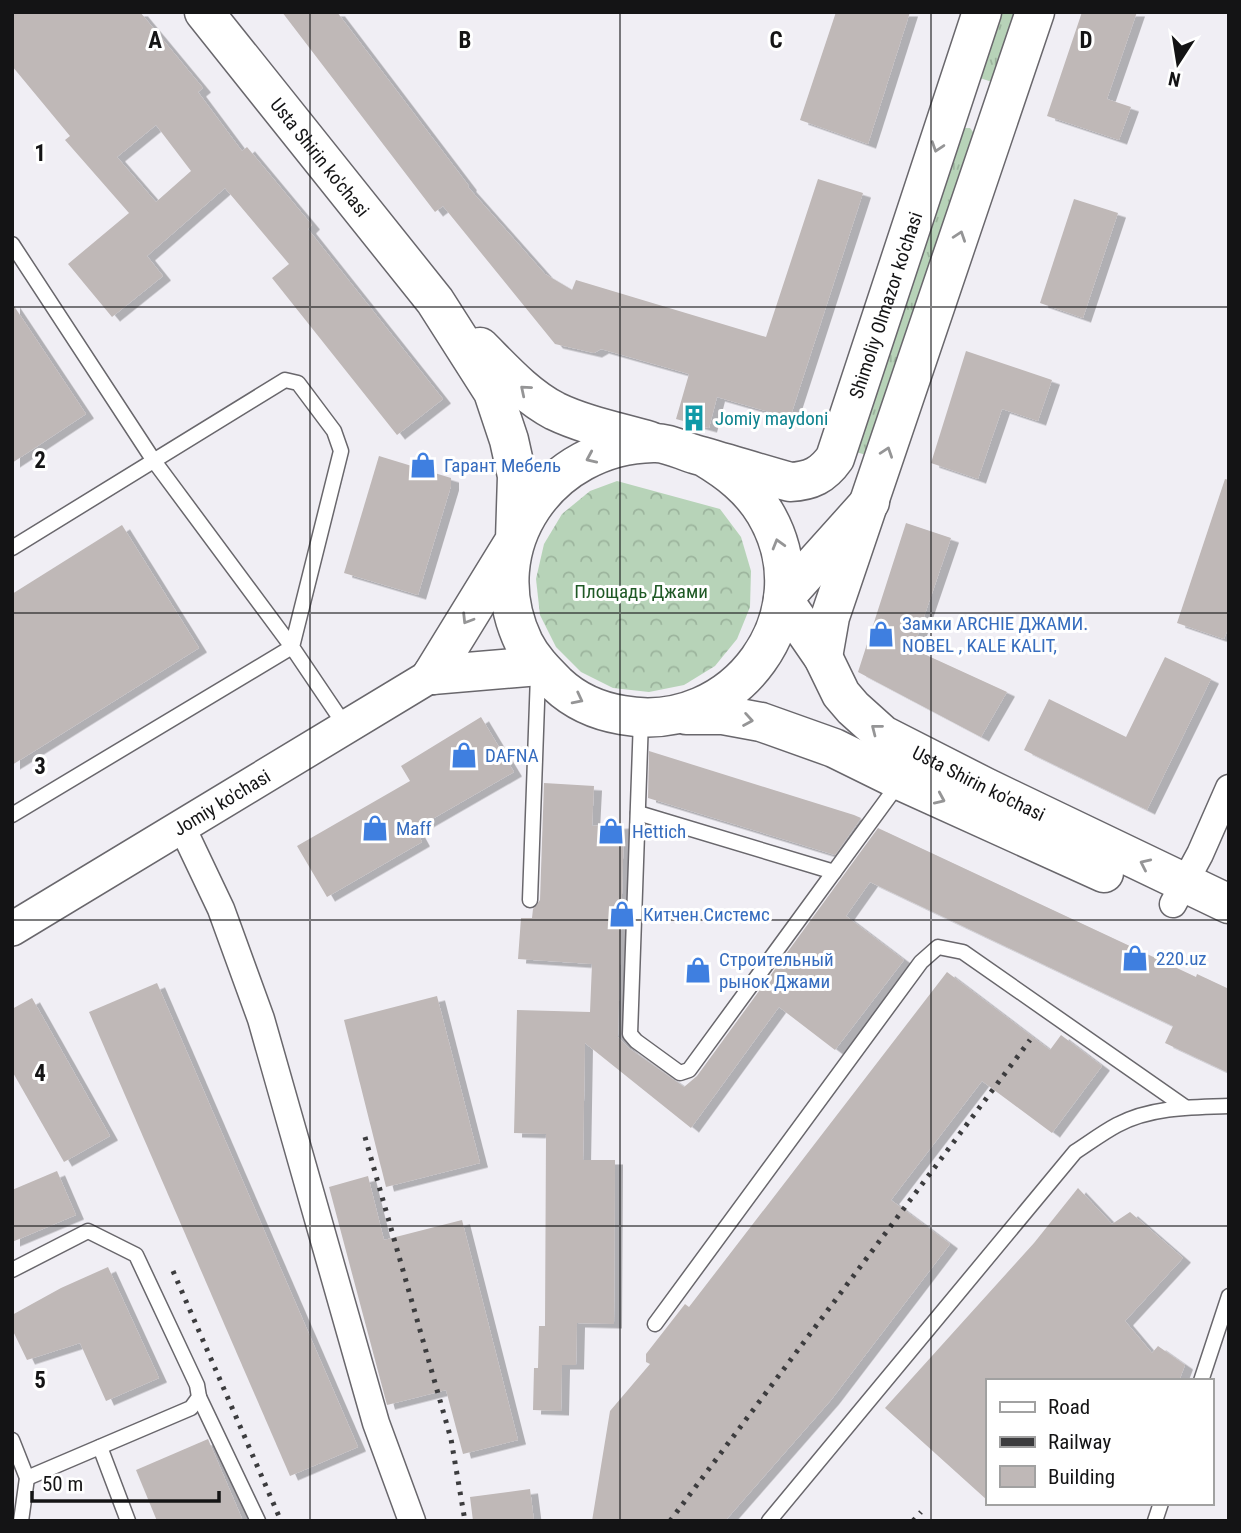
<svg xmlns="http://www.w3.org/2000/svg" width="1241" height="1533" font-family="'Roboto Condensed',sans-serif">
	<defs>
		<pattern id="grass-tufts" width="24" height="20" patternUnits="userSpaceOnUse" patternTransform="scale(1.75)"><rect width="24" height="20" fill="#b7d3b8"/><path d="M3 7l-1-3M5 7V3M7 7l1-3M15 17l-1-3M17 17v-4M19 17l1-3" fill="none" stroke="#9cb49d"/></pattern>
		<pattern id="forest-crowns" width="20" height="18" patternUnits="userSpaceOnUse" patternTransform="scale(1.75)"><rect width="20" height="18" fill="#b7d3b8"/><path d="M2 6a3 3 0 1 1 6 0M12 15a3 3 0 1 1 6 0" fill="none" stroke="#9cb49d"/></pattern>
		<filter id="shadow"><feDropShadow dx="8" dy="4.5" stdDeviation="0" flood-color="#0004"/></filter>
	</defs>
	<rect width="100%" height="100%" fill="#f0eef4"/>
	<g fill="url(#grass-tufts)">
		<path d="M998,12H1018L995,83L977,77Z"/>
		<path d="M963,128H970L974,133L869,456L853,451Z"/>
	</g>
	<path fill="url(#forest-crowns)" d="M617,481L720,509L741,537L751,571L750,607L737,639L715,666L684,685L649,692L613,688L581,672L556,647L540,615L536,579L544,544L562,514L590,491Z"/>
	<g fill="#bfb8b7" fill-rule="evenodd" filter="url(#shadow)">
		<path d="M12,12H140L203,88L198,92L242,151L247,147L312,225L308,229L443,399L397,435L272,278L289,264L225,188L147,256L163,276L112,317L68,264L129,213L65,140L70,136L12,66ZM156,125L191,171L156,202L117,157Z"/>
		<path d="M282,12H337L469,186L468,187L545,274L572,290L576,280L766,337L818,179L863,193L790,418L717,397L709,428L676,419L689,374L601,349L594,353L555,344L443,206L435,212Z"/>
		<path d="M836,12H910L868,144L800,120Z"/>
		<path d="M1082,12H1137L1107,99L1131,107L1119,140L1047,116Z"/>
		<path d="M1074,199L1118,213L1083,318L1040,303Z"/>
		<path d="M12,303L86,414L12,463Z"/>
		<path d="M966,351L1052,380L1038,421L1002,409L978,479L931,463Z"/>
		<path d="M379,456L451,478V486L418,595L344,573Z"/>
		<path d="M1225,479L1229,480V626L1224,639L1177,623Z"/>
		<path d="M906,523L951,538L913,649L1007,692L981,737L858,672Z"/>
		<path d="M122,525L199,648L12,765V594Z"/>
		<path d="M1165,657L1211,679L1147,810L1024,750L1049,699L1126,737Z"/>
		<path d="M481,717L514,772L415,829L422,842L327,897L297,846L410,781L401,766Z"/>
		<path d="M649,751L854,815L861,818L835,855L648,798Z"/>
		<path d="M544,783L594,786L592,826L624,824L618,1037L630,1049L684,1087L697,1076L878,828L1196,977L1197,974L1229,989V1073L1165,1043L1173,1026L870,882L846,916L904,960L835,1050L779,1007L691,1128L585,1043L583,1160H615L614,1324L577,1323L576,1365H562L561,1411L533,1410L534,1368H538L539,1326H545L546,1134L514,1133L517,1010L590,1012L592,964L518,959L521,918H532L533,909L540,900Z"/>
		<path d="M947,972L1050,1050L1061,1035L1102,1066L1052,1133L982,1081L891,1200L950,1244L831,1400L725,1521H592L610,1411L650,1364L646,1362V1354L685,1304L689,1307Z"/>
		<path d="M157,983L358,1447L290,1476L89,1012Z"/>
		<path d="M437,996L480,1163L386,1187L344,1020Z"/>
		<path d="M32,998L110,1136L64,1162L12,1071V1009Z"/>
		<path d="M57,1171L76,1215L12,1242V1190Z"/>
		<path d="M368,1176L384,1240L462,1220L518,1440L463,1454L446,1390L387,1405L329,1187Z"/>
		<path d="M1078,1188L1112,1224L1130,1212L1183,1258L1125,1321L1152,1353L1158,1346L1185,1365L1179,1381H987V1500L885,1408L1034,1243Z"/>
		<path d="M108,1267L159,1378L106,1401L80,1343L27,1360L12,1329V1315L61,1288Z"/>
		<path d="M208,1439L243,1521H157L136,1470Z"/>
		<path d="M530,1489L534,1521H473L470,1497Z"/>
	</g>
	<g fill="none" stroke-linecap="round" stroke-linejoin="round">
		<g stroke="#69676c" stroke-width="17">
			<g id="service">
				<path d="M12,244L154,461L292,647L12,815"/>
				<path d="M12,548L285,380L298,383L334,431L341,451L292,647L346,727"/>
				<path d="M641,719L630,1034L636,1041L680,1073L689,1070L899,783"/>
				<path d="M638,813L834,872"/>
				<path d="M530,900L538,675"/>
				<path d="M12,1270L88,1231L136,1255L197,1385L199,1397L191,1408L27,1478"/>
				<path d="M655,1324L921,962L938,947L963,952L1185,1107"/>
				<path d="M1201,1381L1229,1296"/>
				<path d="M199,1397L258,1521"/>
				<path d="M12,1440L27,1478L21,1521"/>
				<path d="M100,1447L128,1521"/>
				<path d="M769,1521L1075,1152C1089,1143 1102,1133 1117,1125C1150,1107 1192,1107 1229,1106"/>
				<path d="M1155,1521L1161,1503"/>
			</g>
		</g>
		<g stroke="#69676c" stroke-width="29">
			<g id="minor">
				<path d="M182,827L221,909L261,1019L376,1423L412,1521"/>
				<path d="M1173,904L1200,854L1229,788"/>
			</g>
		</g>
		<g stroke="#69676c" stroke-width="36">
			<g id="tertiary">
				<path id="s1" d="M12,929L432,675"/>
			</g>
		</g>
		<g stroke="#69676c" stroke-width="41">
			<g id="secondary">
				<path id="s2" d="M204,12L435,301L493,392L509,440L517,476L515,540L432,675"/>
				<path d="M480,347C503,370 526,396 555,411C584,425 619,432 650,441"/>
				<path id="s3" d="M704,457C729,472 750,488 765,513C825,614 735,736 622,715C598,711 575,701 557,684C544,671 532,659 524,643C477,546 550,445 653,443C666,442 681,450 694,454C726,463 758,473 790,482C811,481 823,475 835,458L982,12"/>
				<path id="s4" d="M870,502L783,599L823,657L841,694L853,708L883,735L987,788L1229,904"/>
				<path d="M823,657L830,617L1035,12"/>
				<path d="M432,675L539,666"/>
				<path d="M686,715H723L761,722L834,748L901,781L1104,873"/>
			</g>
		</g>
		<use href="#service" stroke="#fff" stroke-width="14"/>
		<use href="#minor" stroke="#fff" stroke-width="26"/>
		<use href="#tertiary" stroke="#fff" stroke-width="33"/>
		<use href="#secondary" stroke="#fff" stroke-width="38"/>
		<g stroke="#3c3c3e" stroke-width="5" stroke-dasharray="3.5 7" stroke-linecap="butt">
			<path d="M365,1137L451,1439L465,1521"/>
			<path d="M173,1271L281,1521"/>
			<path d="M670,1521L1030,1040"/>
			<path d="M913,1521L921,1512"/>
		</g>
	</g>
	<defs><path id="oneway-chevron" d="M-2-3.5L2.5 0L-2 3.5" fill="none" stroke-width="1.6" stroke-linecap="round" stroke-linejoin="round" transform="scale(1.75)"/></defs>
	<g stroke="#959596">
		<use href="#oneway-chevron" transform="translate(937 147) rotate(108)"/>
		<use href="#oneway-chevron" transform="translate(960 236) rotate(-71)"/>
		<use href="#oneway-chevron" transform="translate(525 390) rotate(-140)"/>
		<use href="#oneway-chevron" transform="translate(887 452) rotate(-71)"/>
		<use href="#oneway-chevron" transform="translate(591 458) rotate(156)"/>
		<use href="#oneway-chevron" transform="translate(778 544) rotate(-106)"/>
		<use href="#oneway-chevron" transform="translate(467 619) rotate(122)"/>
		<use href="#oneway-chevron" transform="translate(578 699) rotate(27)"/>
		<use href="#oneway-chevron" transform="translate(748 720) rotate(10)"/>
		<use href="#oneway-chevron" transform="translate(876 729) rotate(-142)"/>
		<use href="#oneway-chevron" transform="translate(940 799) rotate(24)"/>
		<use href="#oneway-chevron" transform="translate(1145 864) rotate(-155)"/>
	</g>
	<path fill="none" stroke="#141415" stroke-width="2" stroke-opacity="0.55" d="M310,12V1521M620,12V1521M931,12V1521M12,307H1229M12,613H1229M12,920H1229M12,1226H1229"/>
	<defs>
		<g id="building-bare" transform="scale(2.1)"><path d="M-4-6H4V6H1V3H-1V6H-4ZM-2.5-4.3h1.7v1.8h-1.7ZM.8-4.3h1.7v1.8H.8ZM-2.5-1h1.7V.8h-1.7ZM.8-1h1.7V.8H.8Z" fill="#0f9aa8" stroke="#fff" stroke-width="2.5" paint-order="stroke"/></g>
		<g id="shop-bare" transform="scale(2.1)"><path d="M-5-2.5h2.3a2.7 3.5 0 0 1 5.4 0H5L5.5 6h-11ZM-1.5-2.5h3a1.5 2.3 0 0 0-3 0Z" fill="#3f7fe0" stroke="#fff" stroke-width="2.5" paint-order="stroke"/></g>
	</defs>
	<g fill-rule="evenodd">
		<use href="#building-bare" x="694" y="418"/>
		<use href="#shop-bare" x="423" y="465"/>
		<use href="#shop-bare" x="881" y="634"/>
		<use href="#shop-bare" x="464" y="755"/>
		<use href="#shop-bare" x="375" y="828"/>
		<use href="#shop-bare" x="611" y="831"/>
		<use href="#shop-bare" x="622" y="914"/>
		<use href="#shop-bare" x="1135" y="958"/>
		<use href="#shop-bare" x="698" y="970"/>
	</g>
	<g text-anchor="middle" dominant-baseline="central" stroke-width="6" stroke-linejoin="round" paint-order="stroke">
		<g font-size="19" fill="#141415" stroke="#fff">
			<text stroke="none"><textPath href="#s2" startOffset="186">Usta Shirin ko'chasi</textPath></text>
			<text stroke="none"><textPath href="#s3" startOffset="1162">Shimoliy Olmazor ko'chasi</textPath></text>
			<text stroke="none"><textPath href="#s4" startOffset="408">Usta Shirin ko'chasi</textPath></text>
			<text stroke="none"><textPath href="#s1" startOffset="245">Jomiy ko'chasi</textPath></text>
		</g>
		<g font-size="19" fill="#0d838f" stroke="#fff" text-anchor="start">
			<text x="715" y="418">Jomiy maydoni</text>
		</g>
		<g font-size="19" fill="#366cbe" stroke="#fff" text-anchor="start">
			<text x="444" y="465">Гарант Мебель</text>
			<text x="902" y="623">Замки ARCHIE ДЖАМИ.<tspan x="902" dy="22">NOBEL , KALE KALIT,</tspan></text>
			<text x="485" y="755">DAFNA</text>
			<text x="396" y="828">Maff</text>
			<text x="632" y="831">Hettich</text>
			<text x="643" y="914">Китчен Системс</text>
			<text x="1156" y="958">220.uz</text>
			<text x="719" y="959">Строительный<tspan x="719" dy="22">рынок Джами</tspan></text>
		</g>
		<g font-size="19" fill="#1f5925" stroke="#fff">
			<text x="641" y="591">Площадь Джами</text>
		</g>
	</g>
	<g font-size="23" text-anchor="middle" font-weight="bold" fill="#141415" stroke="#fff" stroke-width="6" stroke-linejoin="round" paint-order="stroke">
		<text x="155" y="48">A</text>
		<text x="465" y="48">B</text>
		<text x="776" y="48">C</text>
		<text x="1086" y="48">D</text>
		<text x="40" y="161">1</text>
		<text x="40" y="468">2</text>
		<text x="40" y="774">3</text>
		<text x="40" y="1081">4</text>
		<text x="40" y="1388">5</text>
	</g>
	<rect width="1241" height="1533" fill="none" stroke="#141415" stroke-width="28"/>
	<rect x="986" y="1379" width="228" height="126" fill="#ffffff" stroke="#a1a1a1" stroke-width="2"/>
	<rect x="1000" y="1402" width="35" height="10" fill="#ffffff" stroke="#a1a1a1" stroke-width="2"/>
	<text x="1048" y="1414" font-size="21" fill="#141415">Road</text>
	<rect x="1000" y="1437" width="35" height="10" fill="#3c3c3e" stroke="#a1a1a1" stroke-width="2"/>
	<text x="1048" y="1449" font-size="21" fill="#141415">Railway</text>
	<rect x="1000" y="1466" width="35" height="21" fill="#bfb8b7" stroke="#a1a1a1" stroke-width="2"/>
	<text x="1048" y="1484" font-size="21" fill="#141415">Building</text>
	<g transform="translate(1178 63) rotate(192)" stroke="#ffffff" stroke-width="5" paint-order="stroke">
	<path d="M0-5L12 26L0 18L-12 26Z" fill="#141415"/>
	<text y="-10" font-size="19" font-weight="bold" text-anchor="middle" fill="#141415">N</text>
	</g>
	<path d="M32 1491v10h187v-10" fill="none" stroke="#141415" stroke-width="3.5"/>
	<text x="42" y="1491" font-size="21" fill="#141415" stroke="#ffffff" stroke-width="5" paint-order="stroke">50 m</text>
</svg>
